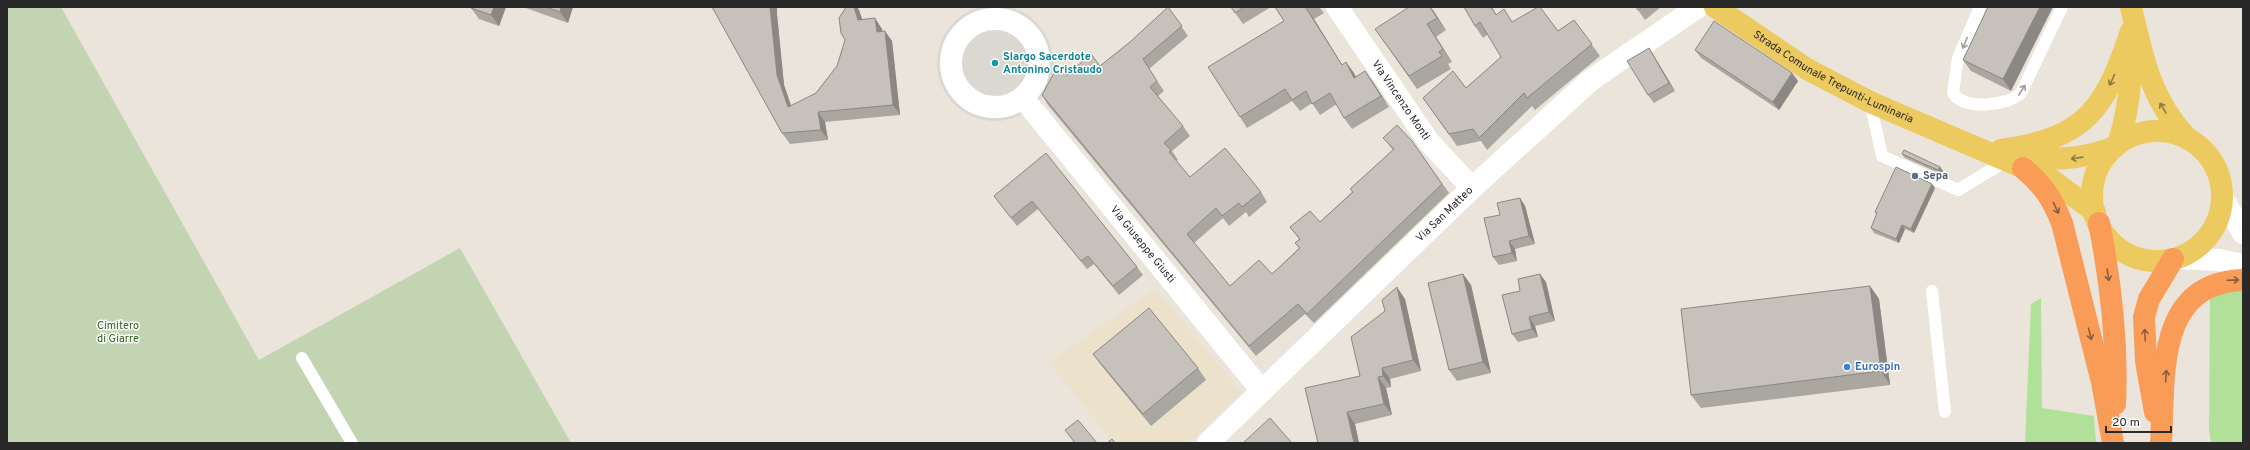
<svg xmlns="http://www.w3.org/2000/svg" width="2250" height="450" font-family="Overpass,sans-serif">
	<rect width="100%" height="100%" fill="#ebe4db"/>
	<path fill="#ece1ca" d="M1155,289L1241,392L1189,443H1114L1049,362Z"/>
	<g fill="#b1e098">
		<path d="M2228,290H2243V443H2211L2209,429L2210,298Z"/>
		<path d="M2041,298L2042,408L2094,416L2096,443H2025L2031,304Z"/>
	</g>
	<path fill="#c3d4b2" d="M7,7H61L259,360L460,248L571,443H7Z"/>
	<circle fill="#dbd7d1" cx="995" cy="63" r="58"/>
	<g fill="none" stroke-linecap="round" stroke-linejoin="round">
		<g stroke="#fff" stroke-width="12">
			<path d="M1980,7L1958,58L1953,92C1961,112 2010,105 2021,93L2062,7"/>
			<path d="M1870,102L1882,156L1958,190L2006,161"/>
			<path d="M1932,291L1945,412"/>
			<path d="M302,358L352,443"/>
		</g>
		<g stroke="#fff" stroke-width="22">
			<path id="s1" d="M1337,7L1429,142L1472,188"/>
			<circle cx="995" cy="63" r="44"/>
			<path id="s2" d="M1023,98L1262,391"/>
		</g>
		<path stroke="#fff" stroke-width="22" id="s3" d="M1208,443L1472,188L1591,80L1698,7"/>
		<g stroke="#fff" stroke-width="22">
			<path d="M2222,197L2243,233"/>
			<path d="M2176,258L2219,260L2243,265"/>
		</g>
		<g stroke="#ecca5f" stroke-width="22">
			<path id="s4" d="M1715,7L1807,69L1870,102L2052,180L2095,212"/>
			<path d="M2131,7C2143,57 2150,99 2187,138"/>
			<circle cx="2157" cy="196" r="65"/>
			<path d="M2118,144C2129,111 2132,79 2131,44"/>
			<path d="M2001,150C2087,138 2105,109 2131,31"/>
			<path d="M2013,153C2049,162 2080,160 2115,147"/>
		</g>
		<g stroke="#f99c58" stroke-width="22">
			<path d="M2023,168C2043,185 2052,198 2062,223L2102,382L2113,443"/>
			<path d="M2099,223C2111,283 2118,343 2115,404"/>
			<path d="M2155,412L2146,361L2144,317L2149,299L2173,259"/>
			<path d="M2161,443C2165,379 2154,283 2243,280"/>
		</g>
	</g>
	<g fill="#aaa6a0">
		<path d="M472,7H506L499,26L479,19L471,8Z"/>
		<path d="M523,7H573L568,23Z"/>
		<path d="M846,7H857L859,10L862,20L882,29V31L892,41L900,115L825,122L828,140L790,144L782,133L777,14L784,85L791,106L816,93L837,66L845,40Z"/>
		<path d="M1168,7L1188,36L1149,69L1164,91L1158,96L1183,126L1190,136L1172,151L1178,160L1176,161L1190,177L1261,192L1267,202L1249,217L1246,212L1229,226L1223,218L1194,243L1230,286L1272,274L1299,248L1295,243L1299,239L1290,227L1320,222L1352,192L1350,189L1393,150L1383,138L1412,141L1449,193L1314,323L1305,314L1256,356L1048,105L1042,95L1067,75L1100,66L1130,42Z"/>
		<path d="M1231,7H1271L1243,24Z"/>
		<path d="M1275,7H1319L1324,13L1314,19L1342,65L1346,62L1356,77L1365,71L1389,107L1352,129L1344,118L1337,104L1320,115L1312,103L1300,111L1292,101L1247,128L1240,117L1284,21Z"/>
		<path d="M1430,7L1446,30L1436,37L1452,62L1448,64L1451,69L1417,89L1375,29Z"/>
		<path d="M1464,7H1492L1496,14L1513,22L1558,31L1574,20L1600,56L1535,110L1532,106L1487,150L1481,141L1457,146L1423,98L1466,88L1501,57L1488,34L1483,38L1475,26Z"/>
		<path d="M1636,7H1661L1645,20Z"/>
		<path d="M1988,7L2011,91L1971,71L1963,60Z"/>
		<path d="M1649,48L1654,56L1675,91L1654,103L1648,95Z"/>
		<path d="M1695,50L1792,73L1798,81L1779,110L1701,58Z"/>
		<path d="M1046,153L1137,267L1143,275L1119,295L1094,264L1087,269L1038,209L1017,226L994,196Z"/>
		<path d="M1902,154L1940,167L1943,171L1941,174L1905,158Z"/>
		<path d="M1935,188L1914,233L1905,229L1899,243L1874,233L1871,228L1877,215L1875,212Z"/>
		<path d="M1520,198L1525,206L1535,244L1515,249L1517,261L1499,265L1493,257L1500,215Z"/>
		<path d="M1463,274L1471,285L1491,373L1457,381L1449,370Z"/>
		<path d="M1546,282L1555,321L1535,326L1538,337L1518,342L1512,334L1520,291Z"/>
		<path d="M1870,286L1879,299L1890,385L1701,408L1691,395Z"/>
		<path d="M1405,299L1421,371L1390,379L1391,387L1386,388L1392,415L1355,424L1359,443H1318L1360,376Z"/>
		<path d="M1093,354L1198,368L1206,380L1151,426L1101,365Z"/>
	</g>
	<g fill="#8b8782">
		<path d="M494,7H506L499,26L491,15Z"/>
		<path d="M561,7H573L568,23L560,12Z"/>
		<path d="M770,7H777V14L784,85L795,117L788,107L777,75Z"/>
		<path d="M854,7H857L859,10L866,30L858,20Z"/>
		<path d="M1430,7L1433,10L1446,30L1437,18Z"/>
		<path d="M2040,7H2053L2011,91L2003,79Z"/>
		<path d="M1306,8L1314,19L1349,76L1342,65Z"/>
		<path d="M875,18L882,29L885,42L877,32Z"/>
		<path d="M1427,24L1436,37L1452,62L1443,49Z"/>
		<path d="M885,31L892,41L900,115L893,105Z"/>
		<path d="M1649,48L1654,56L1675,91L1669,83Z"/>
		<path d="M1346,62L1354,73L1362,89L1354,78Z"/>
		<path d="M1365,71L1373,82L1389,107L1381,96Z"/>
		<path d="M1792,73L1798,81L1779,110L1773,102Z"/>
		<path d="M818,112L825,122L828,140L821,130Z"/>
		<path d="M1940,167L1943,171L1941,174L1938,170Z"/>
		<path d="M1932,184L1935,188L1914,233L1911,229Z"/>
		<path d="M1520,198L1525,206L1535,244L1529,236Z"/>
		<path d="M1902,225L1905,229L1899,243L1896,239Z"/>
		<path d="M1509,241L1515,249L1517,261L1512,253Z"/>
		<path d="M1463,274L1471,285L1491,373L1483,362Z"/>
		<path d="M1540,274L1546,282L1555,321L1549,312Z"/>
		<path d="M1870,286L1879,299L1890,385L1881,371Z"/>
		<path d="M1397,287L1405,299L1421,371L1413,360Z"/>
		<path d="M1529,317L1535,326L1538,337L1532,329Z"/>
		<path d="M1382,368L1390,379L1391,387L1383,376Z"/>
		<path d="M1378,377L1386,388L1392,415L1384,404Z"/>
		<path d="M1347,412L1355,424L1359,443H1354Z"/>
	</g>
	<g fill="#c6c1ba" stroke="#8b8782">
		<path d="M472,7H494L491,15L471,8Z"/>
		<path d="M546,7H561L560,12Z"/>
		<path d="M712,7H770L777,75L788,107L816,93L837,66L845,40L841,33L839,18L846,7H854L858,20L875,18L877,32L885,31L893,105L818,112L821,130L782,133Z"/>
		<path d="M1168,7L1182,26L1143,59L1157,81L1150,87L1183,126L1164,143L1171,150L1169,152L1190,177L1225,148L1261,192L1242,207L1239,203L1222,216L1216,208L1187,234L1230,286L1259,260L1272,274L1300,248L1295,243L1300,239L1290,227L1310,211L1320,222L1353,192L1350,189L1394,149L1383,138L1397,125L1412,141L1442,184L1307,314L1298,304L1249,346L1042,95L1055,71L1067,75L1091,54L1100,66L1130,42Z"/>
		<path d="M1231,7H1244L1235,13Z"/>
		<path d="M1275,7H1308L1306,8L1342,65L1346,62L1354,78L1365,71L1381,96L1344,118L1330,93L1312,104L1306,91L1292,100L1285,89L1240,117L1208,67L1284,21Z"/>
		<path d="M1409,7H1430L1437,18L1427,24L1443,49L1439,52L1442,56L1409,76L1375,29Z"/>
		<path d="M1464,7H1491L1496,15L1504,9L1512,22L1538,7H1540L1558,31L1574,20L1592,44L1527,98L1524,93L1479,138L1473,129L1449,134L1423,98L1453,71L1466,88L1501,57L1480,22L1475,26Z"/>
		<path d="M1636,7H1642L1638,10Z"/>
		<path d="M1988,7H2040L2003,79L1963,60Z"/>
		<path d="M1714,21L1792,73L1773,102L1695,50Z"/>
		<path d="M1649,48L1669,83L1648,95L1627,61Z"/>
		<path d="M1904,150L1940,167L1938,170L1902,154Z"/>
		<path d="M1046,153L1137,267L1113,286L1088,256L1081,261L1032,201L1011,218L994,196Z"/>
		<path d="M1896,167L1932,184L1911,229L1902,225L1896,239L1871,228L1877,213L1875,212Z"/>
		<path d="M1520,198L1529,236L1509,241L1512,253L1493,257L1484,218L1500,215L1497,203Z"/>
		<path d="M1463,274L1483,362L1449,370L1428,283Z"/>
		<path d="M1540,274L1549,312L1529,317L1532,329L1512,334L1502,295L1520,291L1518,279Z"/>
		<path d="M1870,286L1881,371L1691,395L1681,309Z"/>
		<path d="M1397,287L1413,360L1382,368L1383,376L1378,377L1384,404L1347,412L1354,443H1318L1305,388L1360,376L1351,337L1385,311L1382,300Z"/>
		<path d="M1149,308L1198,368L1143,414L1093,354Z"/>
		<path d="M1270,418L1292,443H1243Z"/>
		<path d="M1078,420L1097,443H1075L1065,430Z"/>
		<path d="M1112,439L1115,443H1107Z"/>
	</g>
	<defs><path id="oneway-shaft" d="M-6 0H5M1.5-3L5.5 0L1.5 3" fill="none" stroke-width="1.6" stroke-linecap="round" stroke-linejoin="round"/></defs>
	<g stroke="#9f9f9f">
		<use href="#oneway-shaft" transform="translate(1965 43) rotate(113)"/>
		<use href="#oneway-shaft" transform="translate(2022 90) rotate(-57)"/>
	</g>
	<g stroke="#8a7a44">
		<use href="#oneway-shaft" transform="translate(2112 80) rotate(115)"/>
		<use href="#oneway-shaft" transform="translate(2163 108) rotate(-121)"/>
		<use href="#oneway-shaft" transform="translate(2077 158) rotate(172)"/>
	</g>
	<g stroke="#875d3e">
		<use href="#oneway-shaft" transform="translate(2056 208) rotate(65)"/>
		<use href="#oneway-shaft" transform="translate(2108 275) rotate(82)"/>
		<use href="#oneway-shaft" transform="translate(2233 280) rotate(-2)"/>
		<use href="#oneway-shaft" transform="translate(2090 334) rotate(76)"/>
		<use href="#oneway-shaft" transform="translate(2145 335) rotate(-93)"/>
		<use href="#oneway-shaft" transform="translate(2166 376) rotate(-86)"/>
	</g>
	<circle fill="#0f9aa8" stroke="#fff" stroke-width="1.5" cx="995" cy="63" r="4"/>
	<circle fill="#5c6f8a" stroke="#fff" stroke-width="1.5" cx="1915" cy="176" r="4"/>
	<circle fill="#3f7fe0" stroke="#fff" stroke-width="1.5" cx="1847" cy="367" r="4"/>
	<g text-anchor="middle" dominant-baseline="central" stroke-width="3" stroke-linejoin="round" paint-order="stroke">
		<g font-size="11" font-weight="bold" fill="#0d838f" stroke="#fff" text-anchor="start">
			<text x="1003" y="57">Slargo Sacerdote<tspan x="1003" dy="13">Antonino Cristaudo</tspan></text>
		</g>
		<g font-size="11" fill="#292929" stroke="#fff">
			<text stroke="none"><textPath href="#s4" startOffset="138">Strada Comunale Trepunti-Luminaria</textPath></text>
			<text stroke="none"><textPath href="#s1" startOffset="113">Via Vincenzo Monti</textPath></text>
			<text stroke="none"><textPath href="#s3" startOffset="329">Via San Matteo</textPath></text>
			<text stroke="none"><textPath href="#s2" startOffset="189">Via Giuseppe Giusti</textPath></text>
		</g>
		<g font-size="11" font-weight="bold" fill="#4e5e75" stroke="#fff" text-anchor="start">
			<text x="1923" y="176">Sepa</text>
		</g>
		<g font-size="11" fill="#2b631c" stroke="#fff">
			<text x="118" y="326">Cimitero<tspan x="118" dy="13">di Giarre</tspan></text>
		</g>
		<g font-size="11" font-weight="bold" fill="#366cbe" stroke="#fff" text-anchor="start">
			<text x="1855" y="367">Eurospin</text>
		</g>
	</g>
	<rect width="2250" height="450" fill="none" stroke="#292929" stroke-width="16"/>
	<path d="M2106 426v6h65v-6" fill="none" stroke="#292929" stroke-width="2"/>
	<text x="2112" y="426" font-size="12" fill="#292929" stroke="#ffffff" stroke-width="3" paint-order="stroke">20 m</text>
</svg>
